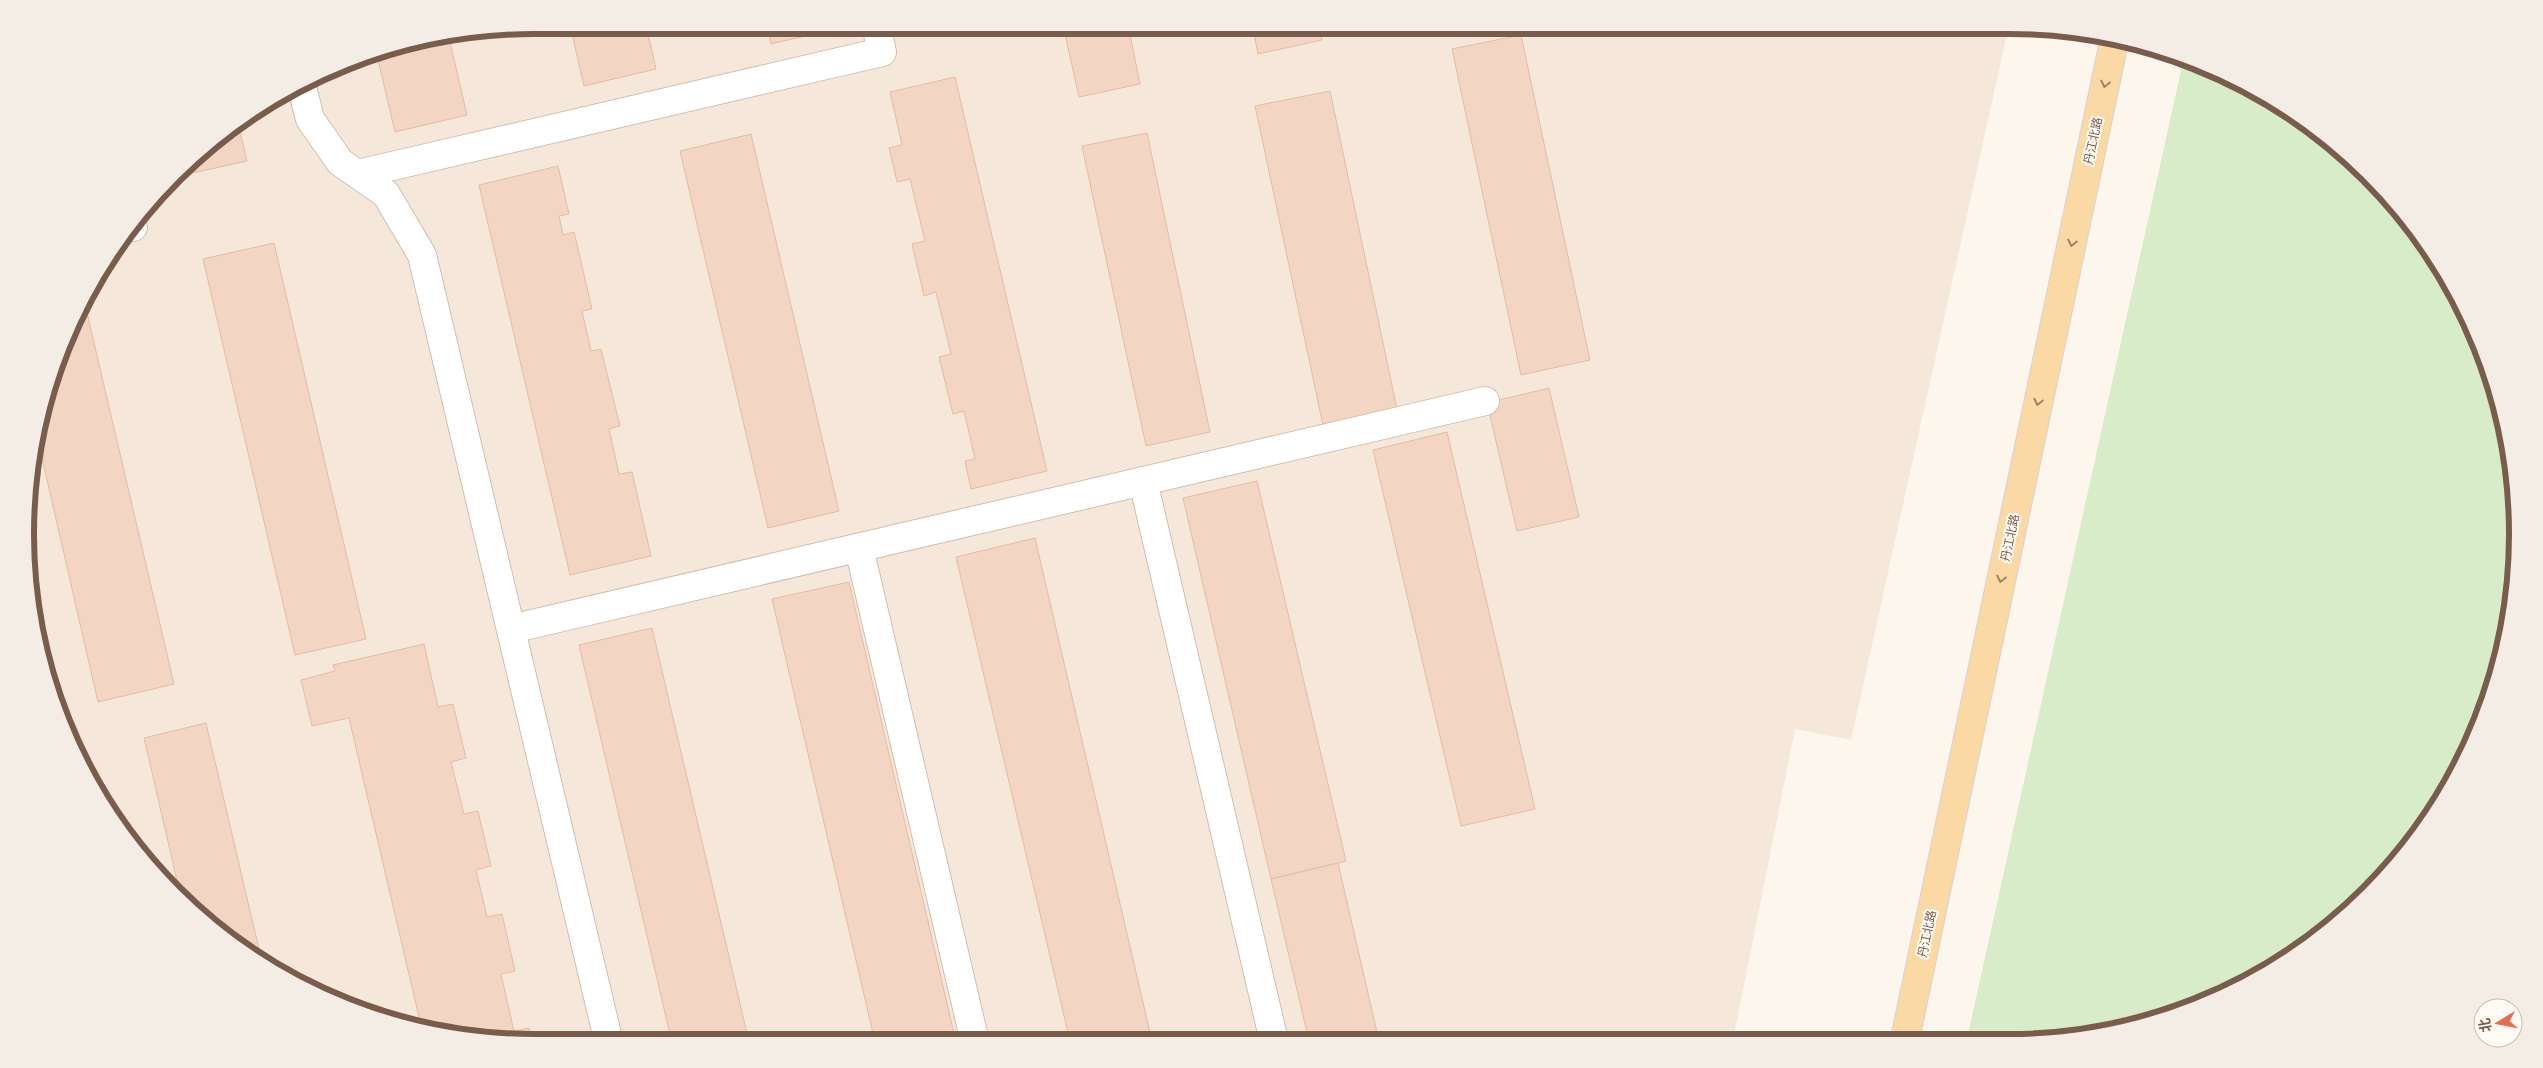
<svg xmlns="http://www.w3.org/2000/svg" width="2543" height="1068" font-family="'Asap Condensed','Noto Sans SC',sans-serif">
	<rect width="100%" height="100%" fill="#fdf6ec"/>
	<path fill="#f5e8da" d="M534,25H2009L1851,740L1795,729L1733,1040L534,1043L435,1033L370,1016L280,975L199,917L130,844L93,788L52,698L29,601L25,534L35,435L52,370L93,280L151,199L199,151L279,93L370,52L435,35Z"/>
	<path fill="#d8ecc9" d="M2184,57L2264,93L2345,152L2413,224L2466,309L2501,403L2517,501L2514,601L2491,698L2432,817L2344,917L2292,957L2204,1004L2076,1039H1967Z"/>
	<g fill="#f3d5c3" stroke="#e6bba3">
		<path d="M570,25H646L656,69L584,86Z"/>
		<path d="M767,25H848V26L771,44Z"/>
		<path d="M1063,25H1128L1140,84L1079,97Z"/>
		<path d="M1252,25H1319L1322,40L1258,54Z"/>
		<path d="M448,33L467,115L395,132L376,51L435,35Z"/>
		<path d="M1521,35L1590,360L1521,375L1452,49Z"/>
		<path d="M955,77L1047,471L971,489L965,461L975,459L964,411L953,414L939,357L951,354L936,292L924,296L912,244L925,241L910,179L897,182L889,148L902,145L890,92Z"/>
		<path d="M1330,91L1397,409L1323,425L1255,106Z"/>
		<path d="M238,123L247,161L174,177L199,151Z"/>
		<path d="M1147,133L1210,432L1146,446L1082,146Z"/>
		<path d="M751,134L839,511L768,528L680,151Z"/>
		<path d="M558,166L569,214L559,216L563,235L574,232L592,309L582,311L591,351L601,349L620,426L609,429L619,474L632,472L651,556L570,575L479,185Z"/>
		<path d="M274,243L366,639L295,655L203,259Z"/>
		<path d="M84,300L174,684L98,702L36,432L52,370Z"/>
		<path d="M1549,388L1579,517L1517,531L1487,403Z"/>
		<path d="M1447,432L1535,809L1461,826L1373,450Z"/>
		<path d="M1257,481L1346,861L1271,879L1183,498Z"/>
		<path d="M1035,538L1152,1041H1070L956,557Z"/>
		<path d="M849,582L956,1042H875L772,599Z"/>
		<path d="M652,628L749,1042L672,1043L579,645Z"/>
		<path d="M424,644L438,707L453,704L466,758L451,762L464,814L478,811L491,866L476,870L487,917L502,914L515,971L501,974L514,1031L529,1028L532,1043L435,1033L422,1030L349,718L312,726L301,680L335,671L333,665Z"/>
		<path d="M206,723L262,962L199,917L181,898L144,738Z"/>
		<path d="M1338,863L1379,1041H1309L1271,879Z"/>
	</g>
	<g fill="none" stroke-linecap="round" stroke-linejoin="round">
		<g stroke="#d1beb0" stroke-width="30">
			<g id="minor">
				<path d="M301,83L310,119L340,162L386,194L422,255L609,1043"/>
				<path d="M358,174L882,52L876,25"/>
				<path d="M131,227H133"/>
				<path d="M1143,481L1274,1041"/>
				<path d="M859,548L975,1042"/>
				<path d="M511,629L1485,401"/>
			</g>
		</g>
		<g stroke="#dad1cd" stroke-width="30">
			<path id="major" d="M1905,1039L2115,37"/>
		</g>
		<use href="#minor" stroke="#fff" stroke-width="28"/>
		<use href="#major" stroke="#fbd9a5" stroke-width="28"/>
	</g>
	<defs><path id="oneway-chevron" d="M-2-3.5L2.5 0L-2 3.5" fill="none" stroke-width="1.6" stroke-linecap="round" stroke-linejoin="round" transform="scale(1.25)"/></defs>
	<g stroke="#a18267">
		<use href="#oneway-chevron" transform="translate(2105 84) rotate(102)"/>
		<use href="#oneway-chevron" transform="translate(2072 243) rotate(102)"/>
		<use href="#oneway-chevron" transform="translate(2038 402) rotate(102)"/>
		<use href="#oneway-chevron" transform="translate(2001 579) rotate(102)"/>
	</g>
	<g text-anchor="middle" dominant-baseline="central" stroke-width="4" stroke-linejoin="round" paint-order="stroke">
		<g font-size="12" fill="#7a5c4d" stroke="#fffaf3">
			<text transform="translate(2093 141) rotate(-78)">丹江北路</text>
			<text transform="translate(2010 538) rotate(-78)">丹江北路</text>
			<text transform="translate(1927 934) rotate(-78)">丹江北路</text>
		</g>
	</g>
	<path d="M0 0H2543V1068H0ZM534 34H2009A500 500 0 0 1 2509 534V534A500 500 0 0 1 2009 1034H534A500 500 0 0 1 34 534V534A500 500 0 0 1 534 34Z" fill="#f4ede6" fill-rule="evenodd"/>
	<path fill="none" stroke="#7a5c4d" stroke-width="6" d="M534 34H2009A500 500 0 0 1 2509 534V534A500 500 0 0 1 2009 1034H534A500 500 0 0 1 34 534V534A500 500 0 0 1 534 34Z"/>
	<g transform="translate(2498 1023) rotate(260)"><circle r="24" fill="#fffaf3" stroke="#cabbb1"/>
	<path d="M0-4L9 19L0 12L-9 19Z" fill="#e76f51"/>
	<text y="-8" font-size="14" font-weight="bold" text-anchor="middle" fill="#7a5c4d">北</text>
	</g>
</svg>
